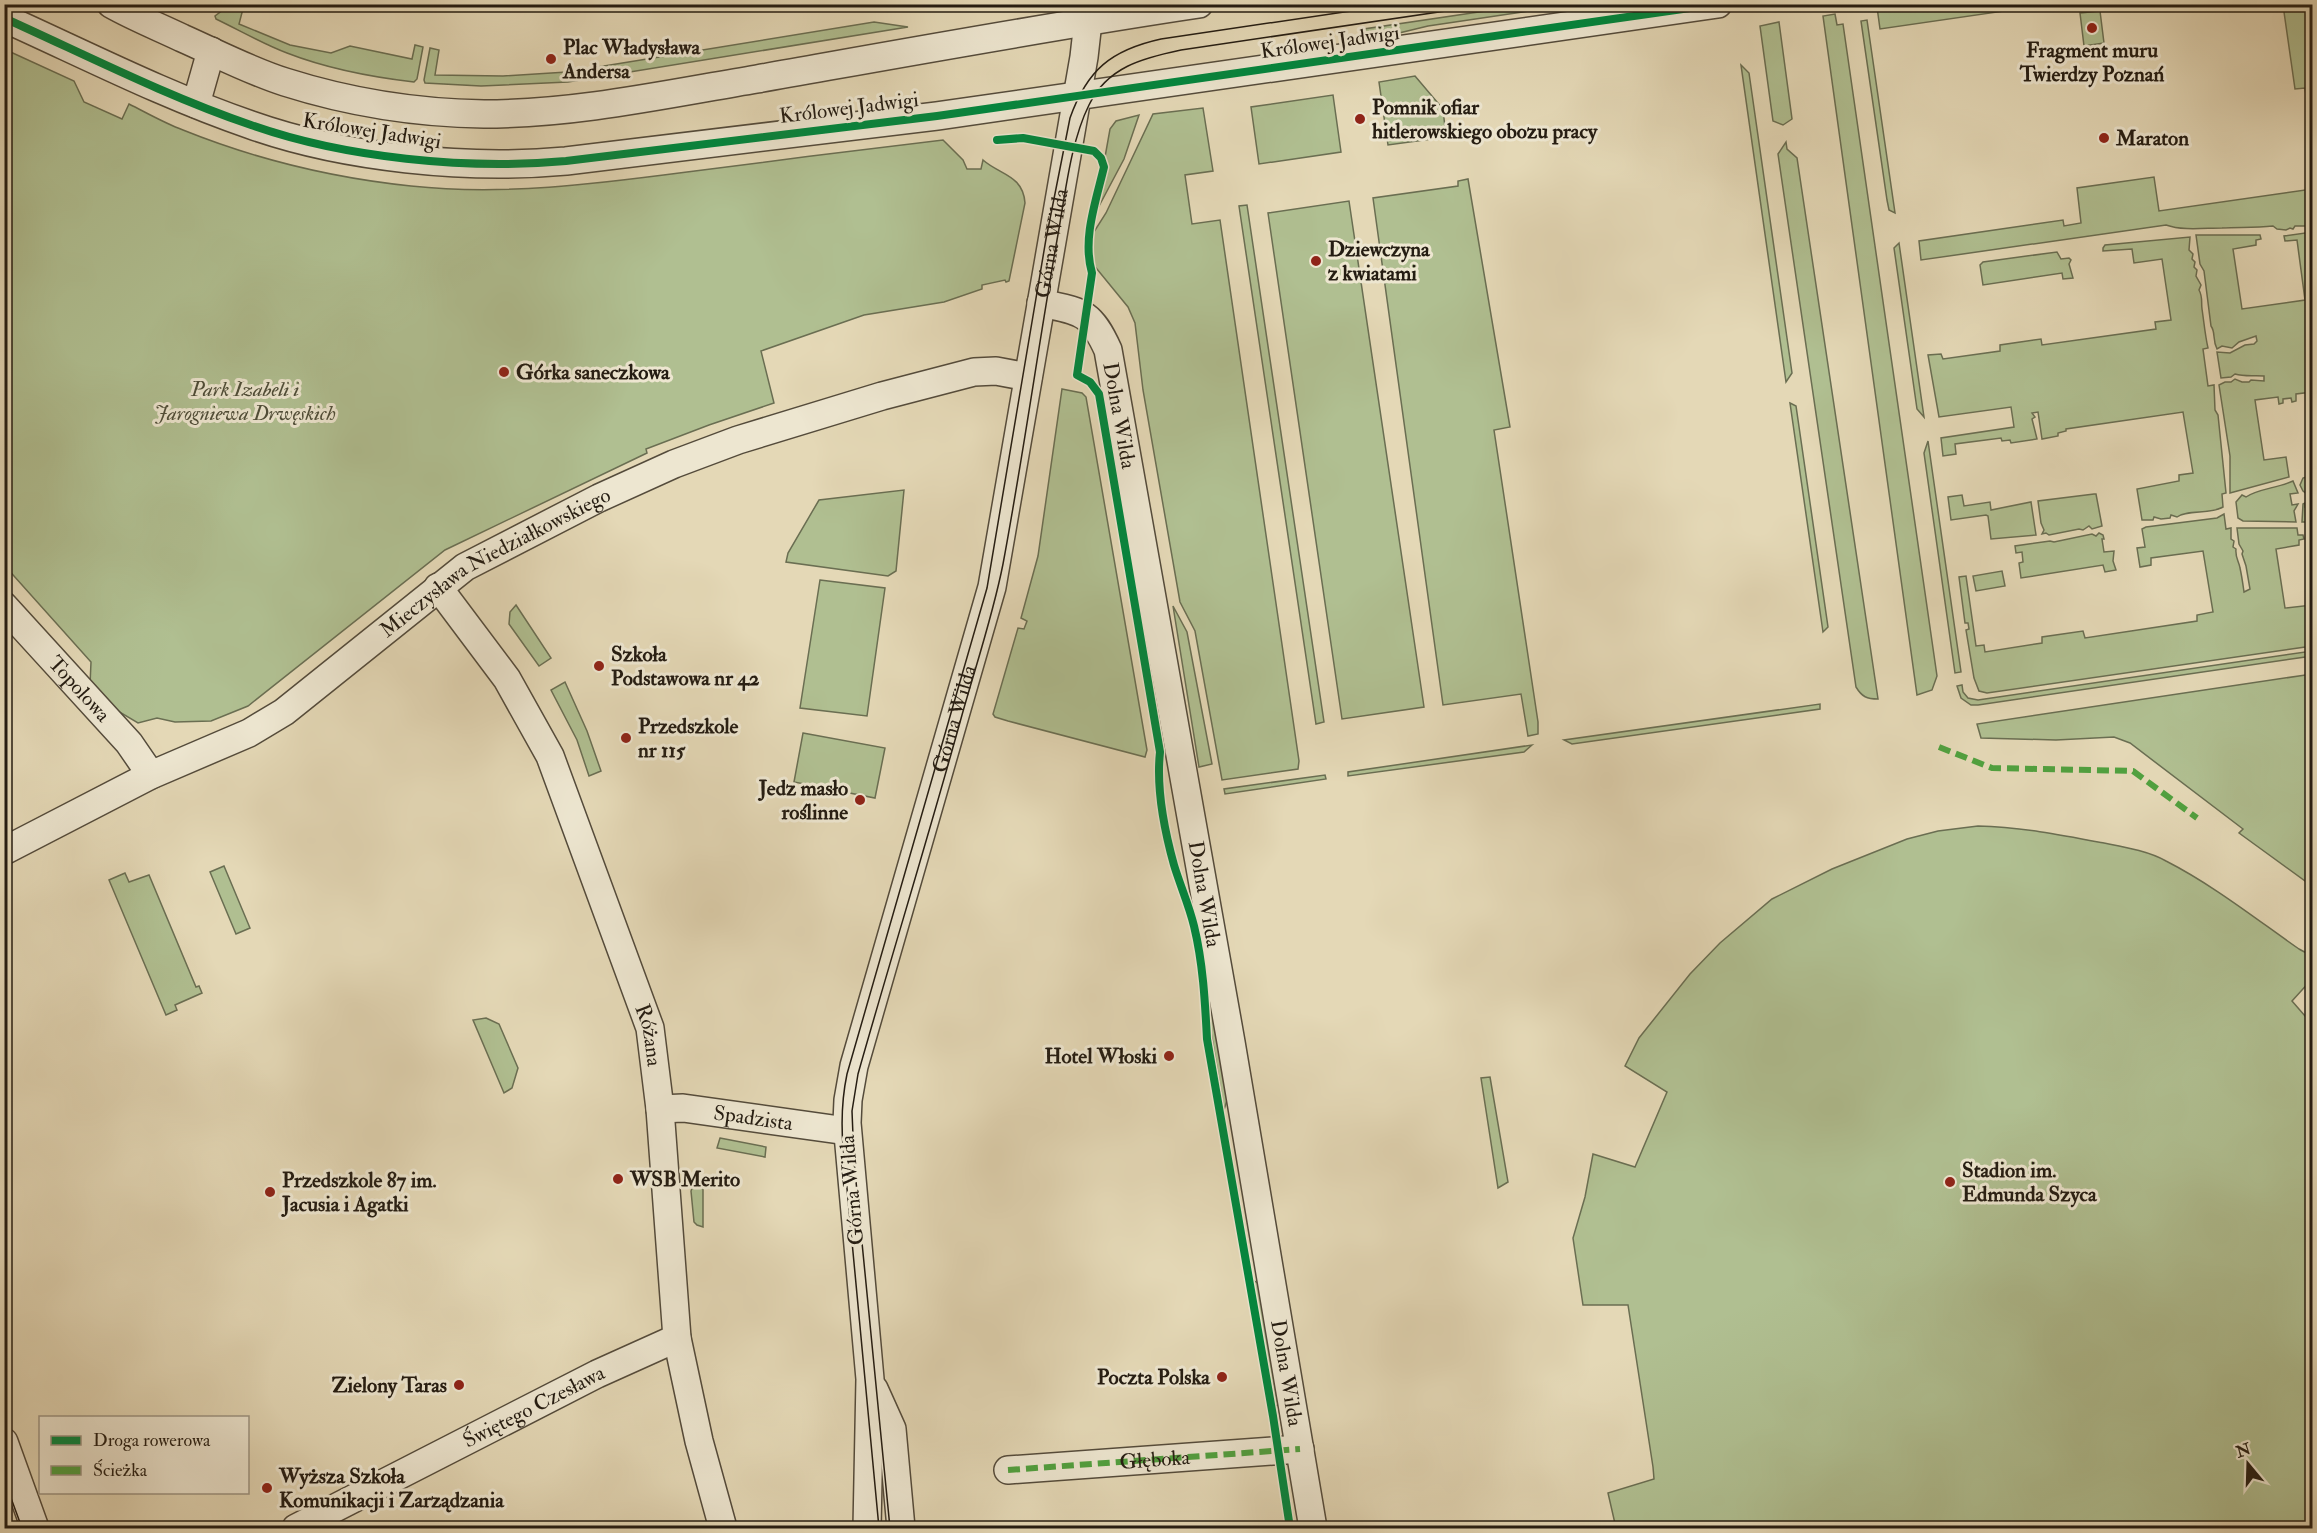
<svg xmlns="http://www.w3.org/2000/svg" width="2317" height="1533" font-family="'IM FELL Double Pica',serif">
	<rect width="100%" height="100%" fill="#e4d8b6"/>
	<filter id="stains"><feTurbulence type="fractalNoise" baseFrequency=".00333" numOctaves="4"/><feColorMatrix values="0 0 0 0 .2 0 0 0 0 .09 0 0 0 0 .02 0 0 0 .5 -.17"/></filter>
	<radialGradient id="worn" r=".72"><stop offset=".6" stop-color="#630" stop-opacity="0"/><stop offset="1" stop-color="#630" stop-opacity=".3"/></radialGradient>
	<g fill="#b0bf91" stroke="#6a6e52" stroke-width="1.5">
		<path d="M231,4L244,5L239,24L290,45L331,53L350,46L412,59L415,45L423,47L417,79L414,82C371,77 328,69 287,53C263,44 239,30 216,19L215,16Z"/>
		<path d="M1879,4H2031L2032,7L1880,29L1877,7Z"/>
		<path d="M1526,5H1570L1428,26L1366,41L1364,29Z"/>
		<path d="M2283,5H2309L2312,33V140L2305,88L2295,89Z"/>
		<path d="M2100,11L2104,43L2084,46L2080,13Z"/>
		<path d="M1835,14L1837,25L1843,24L1937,676L1932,690L1917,695L1823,16Z"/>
		<path d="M1867,20L1895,213L1889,210L1887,200L1861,21Z"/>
		<path d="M874,22L908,27L568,82L481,86L425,83L424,80L430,48L439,50L435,75L503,76L567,72Z"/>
		<path d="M1779,22L1792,119L1783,125L1773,121L1760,26Z"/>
		<path d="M4,49L74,81L84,102L122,119L129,104C147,113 164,123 183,130C255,159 334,178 411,186C503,196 595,184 687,172C772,161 858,150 943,140L963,160L967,169H981L983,160C1000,175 1023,175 1025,203L1009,281L1006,282L1005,280L982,285V289L944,302L864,315L761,351L774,403L709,425L646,449L647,453L445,550L248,706L211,721L175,722L157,718L138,723L111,707L90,685L91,662L5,566Z"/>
		<path d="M1741,65L1749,73L1792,373L1786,382Z"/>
		<path d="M1415,76L1443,109L1446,137L1388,145L1379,82Z"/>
		<path d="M1333,95L1341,152L1259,164L1251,107Z"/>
		<path d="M1203,108L1213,171L1185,175L1192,224L1220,220L1299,761L1298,769L1222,780L1195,631L1180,602L1143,390L1135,323L1128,307L1092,263L1091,252L1092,235L1106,213L1153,114Z"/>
		<path d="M1139,115L1124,159L1098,208L1107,164L1105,157L1110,129L1116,121Z"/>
		<path d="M1786,142L1787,149L1797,158L1878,699C1867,699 1862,697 1856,687L1778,154Z"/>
		<path d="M2154,177L2159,211L2312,189V226H2295L2293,229L2290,228L2286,230L2277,229L2273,226C2254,228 2239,227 2222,228C2204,228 2183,231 2166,225L1921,260L1919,241L2063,220L2064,226L2081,223L2077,188Z"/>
		<path d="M1468,179L1510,427L1494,430L1538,722V734L1528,736L1521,694L1443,705L1373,198L1458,186V181Z"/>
		<path d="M1349,201L1424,707L1342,719L1268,213Z"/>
		<path d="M1247,205L1324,722L1316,724L1239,206Z"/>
		<path d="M2312,232V392L2296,394V401L2292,402L2291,398L2283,399V403L2279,404L2278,397L2255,400L2264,460L2286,457L2289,477L2230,493V456L2219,385L2225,382H2231L2235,379L2242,382H2249L2251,380L2264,381V376C2255,375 2245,377 2235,374L2231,377L2221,378L2217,352L2230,353L2245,345L2254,344L2257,341L2256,336L2239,342L2232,348L2222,346L2217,349C2212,339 2216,333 2211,326L2204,271L2200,264L2196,235H2260L2261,239L2256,240V245L2233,249L2242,309L2305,300L2297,240L2285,241L2284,236Z"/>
		<path d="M2190,237L2189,250L2193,254L2192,259L2195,262L2194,267L2197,270L2196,276L2201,285L2199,290C2203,297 2201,302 2202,309C2204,322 2205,335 2208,348L2203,349L2208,386L2214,385L2215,410L2218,415L2226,493L2222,494L2223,507C2210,515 2188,509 2177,517L2171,515L2170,518L2161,519L2154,517L2153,520H2142L2137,489L2179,481V475L2193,473L2183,412L2066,429V431L2058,433V436L2042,439L2038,412L2032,413L2035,417L2032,419L2037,439L2011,443L2010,440L2002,441L2001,438L1955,444L1956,454L1943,456L1941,438L2014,427L2011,407L1939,417L1928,355L1941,354L1943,359L2000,351V345L2041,339L2042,345L2156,329L2155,322L2171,320L2162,259L2134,263L2132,249L2103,251V248L2105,245Z"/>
		<path d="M1899,243L1924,417L1917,409L1894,248Z"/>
		<path d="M2057,252L2061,259L2069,258L2071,260L2069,264L2073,278L2063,279L2062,273L1983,285L1980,265L1983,262Z"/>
		<path d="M1062,389L1082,393L1086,397L1147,750L1145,757L1008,721L995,717L993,714L1018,628L1024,629L1027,621L1021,618L1038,556Z"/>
		<path d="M1790,403L1796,406L1828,627L1823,632Z"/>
		<path d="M1928,441L1961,672L1955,673L1924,453Z"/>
		<path d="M2309,476H2312V522H2302L2303,504L2305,503V507L2309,506L2308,495L2303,491L2300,485L2303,478Z"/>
		<path d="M2293,481L2298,493L2290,494L2292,505L2298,504L2294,511L2296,522L2243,521L2238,518L2236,502L2242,495L2246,497C2257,489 2278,488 2293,481Z"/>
		<path d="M904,490L896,571L888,576L786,562L788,553L819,500Z"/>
		<path d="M2094,494H2096L2102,526L2092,529L2089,526L2083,530L2079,529L2049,535L2046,533L2042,534L2044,530L2041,523L2038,501Z"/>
		<path d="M1962,495L1964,506L1990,502L1991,510L2031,502L2036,535L1991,539L1988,516L1986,515L1951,520L1948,497Z"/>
		<path d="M2224,514L2226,529L2231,528V539L2234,541L2233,547L2236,549C2235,558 2239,561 2240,568C2242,577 2243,585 2244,592L2250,589L2246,566L2242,554L2243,551L2239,544L2237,528H2297L2298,535H2303L2304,539L2299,540V545L2276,549L2285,608L2312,605V646L1987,693L1979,691L1974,678L1966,630L1969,629L1968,623H1965L1959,577L1966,576L1976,646L1984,645L1985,652L2042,643V637L2083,631L2085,638L2197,621V615L2213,612L2203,551L2151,558V565L2140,567L2137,548L2145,547L2142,529L2146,527L2217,518Z"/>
		<path d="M2099,533L2103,535L2104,539H2102L2104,552L2114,551L2113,561L2116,570L2105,572L2103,565L2021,578L2019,563L2023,562L2022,552L2016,553L2015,546L2050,541L2054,542L2092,534L2096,536Z"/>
		<path d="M2002,571L2005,586L1976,591L1973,576Z"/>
		<path d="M820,580L885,588L867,716L800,708Z"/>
		<path d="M516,605L551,658L539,666L509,624L510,612Z"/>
		<path d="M1173,606L1187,632L1212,764L1199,767Z"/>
		<path d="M2312,651V656L1978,705H1971L1961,698L1957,686L1962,685L1963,692L1968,698L1978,700Z"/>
		<path d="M2312,674V886L2239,833L2243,829L2130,743L2114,737L2056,740L1981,738L1977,724Z"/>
		<path d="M565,682L587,731L601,771L589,776L577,740L551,690Z"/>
		<path d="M1820,704V709L1572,744L1564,740Z"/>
		<path d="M803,733L885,748L875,798L794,782Z"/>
		<path d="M1532,745L1524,752L1348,776V772Z"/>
		<path d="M1325,775L1326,779L1225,794L1224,789Z"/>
		<path d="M1978,826C2021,827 2062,835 2104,843C2124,847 2148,851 2166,861C2213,885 2256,919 2299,949L2312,956V979L2292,1001L2312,1024V1528H1616L1608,1493L1654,1479L1653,1467L1628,1305H1583L1573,1238L1585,1197L1593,1154L1635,1167L1667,1092L1625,1066L1639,1038L1690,974L1720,943L1772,899L1832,869L1907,839L1938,831Z"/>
		<path d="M224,866L250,928L236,934L210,872Z"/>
		<path d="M125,873L129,882L149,875L196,987L199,986L202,993L175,1005L177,1010L166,1015L109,880Z"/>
		<path d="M1209,1007L1214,1016L1227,1100L1224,1110L1210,1026Z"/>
		<path d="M486,1018L499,1024L518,1068L512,1088L504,1093L473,1020Z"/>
		<path d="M1490,1077L1508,1182L1498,1188L1481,1078Z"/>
		<path d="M720,1138L766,1147L765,1157L717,1148Z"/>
		<path d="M703,1182V1227L697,1225L694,1222L691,1191L694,1183Z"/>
		<path d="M1253,1280L1259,1284L1280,1405L1274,1406Z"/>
	</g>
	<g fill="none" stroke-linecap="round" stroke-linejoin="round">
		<g stroke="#544b3b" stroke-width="30">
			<g id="minor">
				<path d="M111,4C134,17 159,27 182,38C216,53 250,71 285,82C348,102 418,113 484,114C576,114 667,94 757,79C904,53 1051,26 1199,4"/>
				<path d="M4,18C86,55 166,96 251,125C344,158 467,170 566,161L937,116L1718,4"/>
				<path d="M196,104L211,51"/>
				<path id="s1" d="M1041,303C1081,312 1090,310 1108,350L1231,1042L1313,1528"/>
				<path id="s2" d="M438,587L507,679L550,756L650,1028L660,1109L677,1338L699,1441L723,1528"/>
				<path id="s3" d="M4,606L129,743L151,775"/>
				<path id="s4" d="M4,851L151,775L249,733L284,712L465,567L599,498L674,464L738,440L882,396L974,372L996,371L1028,377"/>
				<path id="s5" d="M660,1109L683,1108L847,1131"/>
				<path d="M874,1389L892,1429L901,1528"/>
				<path d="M4,1442L35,1528"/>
				<path d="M1008,1470L1300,1449"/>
				<path id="s6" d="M296,1528L597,1374L677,1338"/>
				<path id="s7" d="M867,1528L870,1379L847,1123L848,1100L854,1066L992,587L1084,57L1090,4"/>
			</g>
		</g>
		<use href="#minor" stroke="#ede6d0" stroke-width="27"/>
		<g stroke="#241c12" stroke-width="1.5">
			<path d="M4,1479L22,1528"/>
			<path d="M4,1513L10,1528"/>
			<path d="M879,1528L843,1146C841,1121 842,1098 847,1074L987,588L1046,239L1070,118C1087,70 1111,50 1161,39L1398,4"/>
			<path d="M890,1528L854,1161L852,1111L858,1074C892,954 929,835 962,715C976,665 993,615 1003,564C1023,457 1038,348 1057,240C1065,197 1070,143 1089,105C1107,67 1143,58 1181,50L1493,4"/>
		</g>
		<g stroke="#50a13f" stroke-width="6" stroke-dasharray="12 6" stroke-linecap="butt">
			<path d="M1939,747L1992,768L2133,771L2197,818"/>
			<path id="s8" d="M1008,1470L1300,1449"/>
		</g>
		<g stroke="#ede6d0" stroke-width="11">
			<g id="cycleway">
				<path d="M4,18C86,55 166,96 251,125C344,158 467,170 566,161L937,116L1718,4"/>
				<path d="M997,140L1023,138L1094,151L1101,158L1104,167C1096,201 1082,239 1092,273L1077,375L1090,382L1099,394L1160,752C1156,789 1164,829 1174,865C1180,885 1189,905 1194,926C1203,963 1205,1001 1207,1039L1273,1416L1290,1528"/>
			</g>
		</g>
		<use href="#cycleway" stroke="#00873e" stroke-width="8"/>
	</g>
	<g fill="#8f2418" stroke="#ede6d0" stroke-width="2">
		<circle cx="2092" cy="28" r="6"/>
		<circle cx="551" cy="59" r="6"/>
		<circle cx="1360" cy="119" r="6"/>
		<circle cx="2104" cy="138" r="6"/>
		<circle cx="1316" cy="261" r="6"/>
		<circle cx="504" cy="372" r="6"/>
		<circle cx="599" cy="666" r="6"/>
		<circle cx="626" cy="738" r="6"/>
		<circle cx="860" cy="800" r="6"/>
		<circle cx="1169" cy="1056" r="6"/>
		<circle cx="618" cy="1179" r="6"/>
		<circle cx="1950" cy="1182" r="6"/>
		<circle cx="270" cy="1192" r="6"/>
		<circle cx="1222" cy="1377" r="6"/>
		<circle cx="459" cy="1385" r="6"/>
		<circle cx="267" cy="1488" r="6"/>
	</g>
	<g text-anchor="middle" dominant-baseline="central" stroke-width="6" stroke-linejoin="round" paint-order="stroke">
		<g font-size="21" fill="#241c12" stroke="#ede6d0">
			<text transform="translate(1330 42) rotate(-8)">Królowej Jadwigi</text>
			<text transform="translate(849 108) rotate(-7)">Królowej Jadwigi</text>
			<text transform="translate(372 131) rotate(9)">Królowej Jadwigi</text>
			<text stroke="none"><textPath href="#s7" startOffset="1311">Górna Wilda</textPath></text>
			<text stroke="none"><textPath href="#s1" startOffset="154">Dolna Wilda</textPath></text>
			<text stroke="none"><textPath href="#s4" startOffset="573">Mieczysława Niedziałkowskiego</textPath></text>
			<text stroke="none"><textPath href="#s3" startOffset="112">Topolowa</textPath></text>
			<text stroke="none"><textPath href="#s7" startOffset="825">Górna Wilda</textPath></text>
			<text stroke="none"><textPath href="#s1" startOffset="640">Dolna Wilda</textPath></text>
			<text stroke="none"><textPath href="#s2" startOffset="500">Różana</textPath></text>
			<text stroke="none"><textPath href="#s5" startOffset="94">Spadzista</textPath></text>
			<text transform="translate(852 1190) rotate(-95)">Górna Wilda</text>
			<text stroke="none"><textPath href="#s1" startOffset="1126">Dolna Wilda</textPath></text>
			<text stroke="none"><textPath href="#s6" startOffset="267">Świętego Czesława</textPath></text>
			<text stroke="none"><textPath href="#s8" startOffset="147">Głęboka</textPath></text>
		</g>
		<g font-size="21" font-weight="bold" fill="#241c12" stroke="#ede6d0" text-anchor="start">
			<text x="563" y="47">Plac Władysława<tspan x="563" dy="24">Andersa</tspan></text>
			<text x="2092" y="50" text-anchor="middle">Fragment muru<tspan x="2092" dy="24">Twierdzy Poznań</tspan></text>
			<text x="1372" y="107">Pomnik ofiar<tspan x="1372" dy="24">hitlerowskiego obozu pracy</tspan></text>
			<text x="2116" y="138">Maraton</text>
			<text x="1328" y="249">Dziewczyna<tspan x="1328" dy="24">z kwiatami</tspan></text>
			<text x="516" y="372">Górka saneczkowa</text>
			<text x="611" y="654">Szkoła<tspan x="611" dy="24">Podstawowa nr 42</tspan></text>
			<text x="638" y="726">Przedszkole<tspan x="638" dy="24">nr 115</tspan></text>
			<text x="848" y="788" text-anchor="end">Jedz masło<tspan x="848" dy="24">roślinne</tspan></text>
			<text x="1157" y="1056" text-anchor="end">Hotel Włoski</text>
			<text x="1962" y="1170">Stadion im.<tspan x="1962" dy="24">Edmunda Szyca</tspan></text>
			<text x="630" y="1179">WSB Merito</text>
			<text x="282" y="1180">Przedszkole 87 im.<tspan x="282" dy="24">Jacusia i Agatki</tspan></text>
			<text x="1210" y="1377" text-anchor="end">Poczta Polska</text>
			<text x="447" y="1385" text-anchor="end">Zielony Taras</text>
			<text x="279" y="1476">Wyższa Szkoła<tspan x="279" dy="24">Komunikacji i Zarządzania</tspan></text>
		</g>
		<g font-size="21" font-style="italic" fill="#4e4d38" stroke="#ede6d0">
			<text x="245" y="389">Park Izabeli i<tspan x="245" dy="24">Jarogniewa Drwęskich</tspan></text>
		</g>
	</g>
	<rect width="2317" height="1533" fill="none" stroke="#e4d8b6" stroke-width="24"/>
	<rect x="6" y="6" width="2305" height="1521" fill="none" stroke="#241c12" stroke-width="3"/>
	<rect x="12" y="12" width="2293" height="1509" fill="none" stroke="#241c12" stroke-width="1.5"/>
	<rect x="39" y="1416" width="210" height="78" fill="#ede6d0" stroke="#9d9584" stroke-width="1.5"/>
	<rect x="51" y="1436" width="30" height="9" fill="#00873e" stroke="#9d9584" stroke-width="1.5"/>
	<text x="93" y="1446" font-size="18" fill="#241c12">Droga rowerowa</text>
	<rect x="51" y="1466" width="30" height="9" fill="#50a13f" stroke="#9d9584" stroke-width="1.5"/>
	<text x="93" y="1476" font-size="18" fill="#241c12">Ścieżka</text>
	<g transform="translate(2248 1464) rotate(341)" stroke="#ede6d0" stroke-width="4.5" paint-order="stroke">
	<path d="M0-4.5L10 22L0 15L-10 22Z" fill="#241c12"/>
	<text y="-9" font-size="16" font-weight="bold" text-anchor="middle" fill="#241c12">N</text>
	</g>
	<rect width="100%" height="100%" filter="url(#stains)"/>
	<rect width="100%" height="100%" fill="url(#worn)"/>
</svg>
